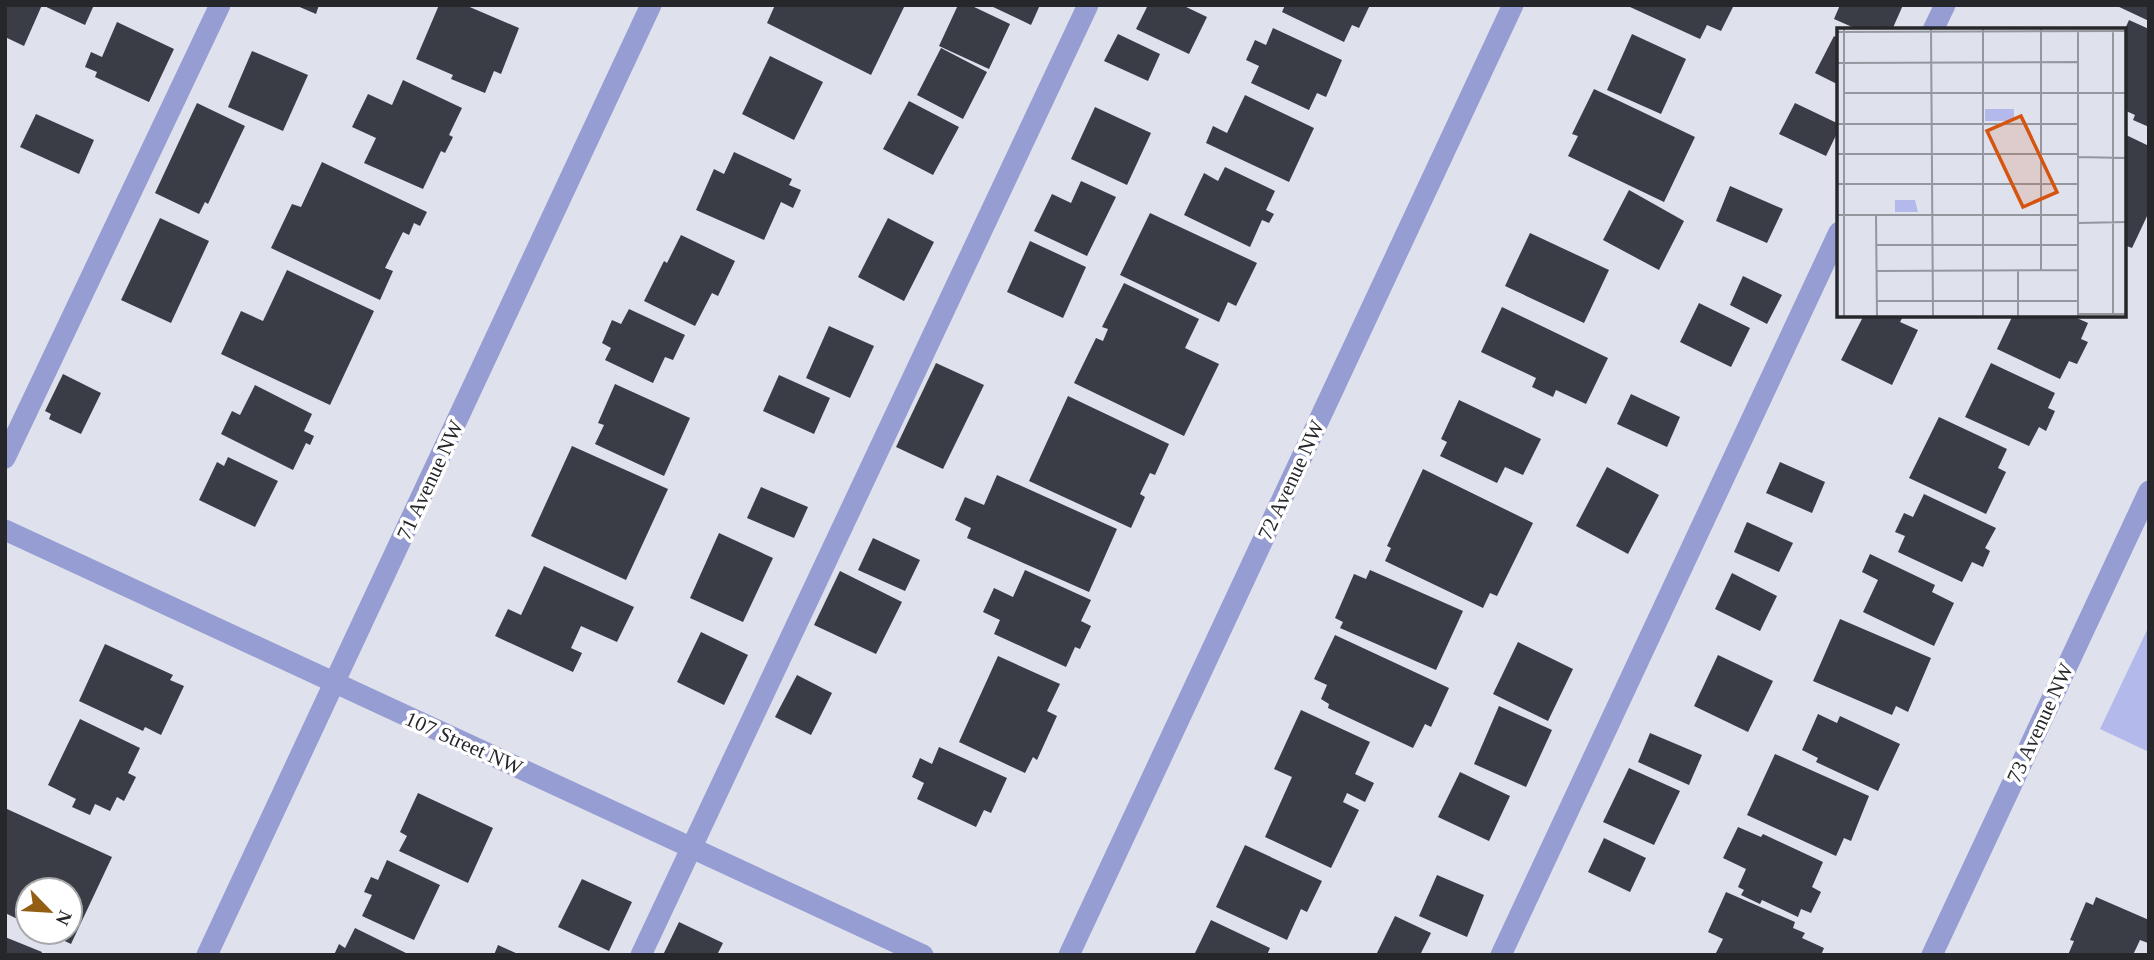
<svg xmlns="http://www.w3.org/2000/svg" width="2154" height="960" font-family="Georgia,serif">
	<rect width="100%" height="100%" fill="#dfe1ed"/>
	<path fill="#b3baeb" d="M2149,626V752L2100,729Z"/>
	<g fill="#3b3d46">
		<path d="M5,5H94L85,25L42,5L24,46L5,37Z"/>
		<path d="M295,5H319L316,14Z"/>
		<path d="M439,5H465L519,28L501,74L494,71L485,93L451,79L453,75L416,59Z"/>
		<path d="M775,5H905L871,75L767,23Z"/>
		<path d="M958,5H970L1010,24L989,69L939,46Z"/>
		<path d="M989,5H1040L1031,25Z"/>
		<path d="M1148,5H1182L1207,17L1189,54L1136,29Z"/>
		<path d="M1285,5H1370L1359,28L1352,25L1344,42L1282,12Z"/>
		<path d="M1631,5H1729L1733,7L1721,31L1707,25L1700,39L1630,7Z"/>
		<path d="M1840,5H1903L1892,30H1859L1834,19Z"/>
		<path d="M2115,5H2149V21Z"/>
		<path d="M2129,20L2149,29V127L2133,120L2135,115L2124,110V31Z"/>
		<path d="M117,22L174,49L149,102L95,77L97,72L85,67L91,52L102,57Z"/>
		<path d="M1273,28L1342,60L1326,97L1317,93L1309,110L1251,83L1259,66L1246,60L1255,40L1266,45Z"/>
		<path d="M1118,34L1160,54L1148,81L1104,61Z"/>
		<path d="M1632,34L1686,59L1661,114L1607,90Z"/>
		<path d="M1834,36L1839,39V85L1815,73Z"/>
		<path d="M941,48L987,72L963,119L917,95Z"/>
		<path d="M252,51L308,75L283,131L228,107Z"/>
		<path d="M770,56L823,82L794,140L742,114Z"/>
		<path d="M403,80L462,108L449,135L453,137L445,153L441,151L423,189L364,163L376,138L352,127L368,94L392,105Z"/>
		<path d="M1594,89L1695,137L1664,202L1568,156L1578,136L1572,134Z"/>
		<path d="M1245,95L1314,128L1289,182L1206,143L1213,126L1227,133Z"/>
		<path d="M909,101L959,127L933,175L883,149Z"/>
		<path d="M197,103L245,126L208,204L205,202L199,214L155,193Z"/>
		<path d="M1795,103L1839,124V129L1826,156L1779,134Z"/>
		<path d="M1095,107L1151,133L1127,185L1071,159Z"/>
		<path d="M36,114L94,140L79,174L20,147Z"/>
		<path d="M2124,134L2149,146V212L2132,248L2124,245Z"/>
		<path d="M734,152L792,179L789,185L801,190L793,208L781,202L764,240L696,210L714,169L724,174Z"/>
		<path d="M322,162L427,212L420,226L414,223L409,235L403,232L385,268L393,271L380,300L271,248L292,204L301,207Z"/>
		<path d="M1225,167L1275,191L1266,210L1274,214L1269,223L1262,220L1250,247L1184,215L1204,173L1218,181Z"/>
		<path d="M1081,181L1116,197L1087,256L1034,231L1052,194L1071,203Z"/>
		<path d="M1730,186L1783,209L1767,243L1716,221Z"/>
		<path d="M1629,190L1684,221L1659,270L1603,240Z"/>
		<path d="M1150,213L1257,263L1236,306L1228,302L1219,322L1120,275Z"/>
		<path d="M160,218L209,241L171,323L121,300Z"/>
		<path d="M888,218L934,242L904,301L858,277Z"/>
		<path d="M1530,233L1609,270L1584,323L1505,286Z"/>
		<path d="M681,235L735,261L718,296L712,293L695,326L644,301L664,261L667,263Z"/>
		<path d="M1030,241L1086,267L1063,318L1007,292Z"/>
		<path d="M287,270L374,311L330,405L221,354L241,311L263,321Z"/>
		<path d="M1743,276L1782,295L1767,324L1730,305Z"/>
		<path d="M1124,283L1199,319L1185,348L1219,364L1184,436L1074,383L1096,338L1103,341L1108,329L1102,327Z"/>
		<path d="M1699,303L1750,328L1731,367L1680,342Z"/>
		<path d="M1502,307L1608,358L1586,404L1556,390L1553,397L1532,387L1536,378L1481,352Z"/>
		<path d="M629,309L685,335L673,360L665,357L653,383L605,360L611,348L602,343L612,320L621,324Z"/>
		<path d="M1864,315H1904L1900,322L1918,330L1892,385L1841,360Z"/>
		<path d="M2013,315H2070L2088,323L2081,339L2088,342L2077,364L2069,361L2060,379L1997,349Z"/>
		<path d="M829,326L874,346L850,398L806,378Z"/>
		<path d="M936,363L984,385L943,469L896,447Z"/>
		<path d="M1991,363L2055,393L2048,408L2055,411L2046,431L2039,427L2029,446L1965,417Z"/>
		<path d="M63,374L101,393L81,434L49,419L51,414L45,411Z"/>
		<path d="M779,375L830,398L814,434L763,411Z"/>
		<path d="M615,384L690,418L664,476L595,444L604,425L598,423Z"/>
		<path d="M255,385L312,414L304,431L314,436L310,445L306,443L293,470L221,434L232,411L240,415Z"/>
		<path d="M1631,394L1680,417L1667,447L1617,424Z"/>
		<path d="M1068,396L1169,444L1155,475L1150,473L1140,494L1145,497L1131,528L1029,481Z"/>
		<path d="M1459,400L1541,439L1523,475L1505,467L1497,483L1440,456L1447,442L1441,439Z"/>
		<path d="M1939,417L2007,449L1998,468L2006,472L1986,514L1909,478Z"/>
		<path d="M572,446L668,489L626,580L531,536Z"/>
		<path d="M228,457L278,481L255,527L199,500L217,462L224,466Z"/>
		<path d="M1780,462L1825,482L1812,513L1766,493Z"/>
		<path d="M1607,467L1659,495L1628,554L1576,526Z"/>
		<path d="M1423,469L1533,523L1497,596L1490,593L1483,608L1385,561L1391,548L1387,546Z"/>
		<path d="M997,475L1117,529L1089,592L967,538L971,528L955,520L965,497L984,505Z"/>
		<path d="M761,487L808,507L794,538L747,518Z"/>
		<path d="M1924,494L1996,528L1985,548L1990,551L1983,567L1972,562L1962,582L1898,552L1905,536L1895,532L1904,513L1913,517Z"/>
		<path d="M1747,522L1793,543L1779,572L1734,552Z"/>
		<path d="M719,533L773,558L743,622L690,598Z"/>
		<path d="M873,538L920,560L905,591L858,570Z"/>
		<path d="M1870,554L1935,585L1932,592L1954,603L1934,646L1863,612L1878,580L1862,572Z"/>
		<path d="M544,566L634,607L617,642L581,626L571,648L582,653L573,672L495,636L508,609L521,615Z"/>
		<path d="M1025,570L1091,600L1081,621L1091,626L1080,649L1075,647L1066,667L994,634L1000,620L983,612L994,588L1013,597Z"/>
		<path d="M1370,570L1463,611L1436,670L1340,628L1343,622L1335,618L1354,574L1366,579Z"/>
		<path d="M840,571L902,602L876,654L814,625Z"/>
		<path d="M1732,573L1777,596L1760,631L1715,609Z"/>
		<path d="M1840,619L1931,658L1908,712L1896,706L1892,715L1813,681Z"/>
		<path d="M701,632L748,655L724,705L677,682Z"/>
		<path d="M1335,635L1449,688L1431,727L1425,724L1413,748L1328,708L1329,704L1321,699L1327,685L1314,679Z"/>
		<path d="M1518,642L1573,669L1548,721L1493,694Z"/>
		<path d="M105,644L173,675L170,680L184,686L161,735L145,727L143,731L79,701Z"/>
		<path d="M1718,655L1773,681L1748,732L1694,706Z"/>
		<path d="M998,656L1060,684L1047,711L1057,716L1037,760L1033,757L1025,773L959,742Z"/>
		<path d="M797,675L832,693L811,735L775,717Z"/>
		<path d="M1499,706L1552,730L1526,787L1474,764Z"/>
		<path d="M1301,710L1370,742L1355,774L1374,783L1365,802L1347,793L1343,802L1359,810L1331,868L1265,837L1292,777L1274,769Z"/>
		<path d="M1818,714L1837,723L1840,716L1900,744L1878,791L1816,762L1818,758L1802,750Z"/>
		<path d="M80,719L140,748L128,773L136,777L124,801L117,797L110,811L95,804L90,815L72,807L76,799L48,785Z"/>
		<path d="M1650,733L1702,755L1689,785L1638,762Z"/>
		<path d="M939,747L1007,778L991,813L984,810L976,827L917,799L924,783L912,777L920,758L932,764Z"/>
		<path d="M1775,754L1869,796L1851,841L1844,838L1836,856L1747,815Z"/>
		<path d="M1629,768L1680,791L1654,845L1603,822Z"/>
		<path d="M1460,772L1510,796L1489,841L1438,817Z"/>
		<path d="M418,793L493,828L468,883L399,851L407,836L400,832Z"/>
		<path d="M7,809L112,857L71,944L46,932H70V890H28V924L5,913V813Z"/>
		<path d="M1738,827L1761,837L1763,834L1823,862L1812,887L1821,892L1811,913L1801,909L1798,917L1762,900L1760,904L1741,895L1744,890L1738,887L1746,869L1723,858Z"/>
		<path d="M1604,838L1646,858L1630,892L1588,872Z"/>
		<path d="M1245,845L1322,881L1307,912L1301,909L1287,940L1216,907Z"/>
		<path d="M387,860L440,885L414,940L362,916L372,895L364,892L371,877L378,880Z"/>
		<path d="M1437,875L1484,895L1467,937L1419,916Z"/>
		<path d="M582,879L632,902L609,951L558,927Z"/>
		<path d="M1726,892L1795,922L1793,928L1805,933L1802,938L1824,948L1821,955H1715L1723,939L1708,932Z"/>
		<path d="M2096,897L2149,920L2148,943L2140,940L2133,955H2068L2074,941L2070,940L2086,902L2093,905Z"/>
		<path d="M1395,916L1431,933L1420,955H1376Z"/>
		<path d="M1211,920L1270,948L1267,955H1194Z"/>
		<path d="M679,922L723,943L717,955H663Z"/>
		<path d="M355,928L410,955H334L339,944L345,948Z"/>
		<path d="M5,937L42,952L41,955H5Z"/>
		<path d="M498,945L520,955H494Z"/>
	</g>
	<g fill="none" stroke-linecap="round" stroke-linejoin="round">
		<g stroke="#969dd2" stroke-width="21">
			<path d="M1933,30L1945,5"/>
			<path d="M5,458L220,5"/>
			<path d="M641,955L1088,5"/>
			<path d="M1501,955L1839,232"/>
		</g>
		<g stroke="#969dd2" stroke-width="21">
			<path d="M5,530L923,955"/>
			<path d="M207,955L651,5"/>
			<path d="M1069,955L1513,5"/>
			<path d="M1932,955L2149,491"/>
		</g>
	</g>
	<g text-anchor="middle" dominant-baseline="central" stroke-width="7" stroke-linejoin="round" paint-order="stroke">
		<g font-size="21" fill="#26272b" stroke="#fff">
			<text transform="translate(430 480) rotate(-65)">71 Avenue NW</text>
			<text transform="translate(1291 480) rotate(-65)">72 Avenue NW</text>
			<text transform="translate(2040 723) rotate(-65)">73 Avenue NW</text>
			<text transform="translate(464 743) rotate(24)">107 Street NW</text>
		</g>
	</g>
	<g transform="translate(1837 28)">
		<rect width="289" height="289" fill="#dfe1ed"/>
		<path d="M148,81H177V93H148ZM58,172H78L81,184H58Z" fill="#b3baeb"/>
		<path fill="none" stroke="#95979f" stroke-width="2" d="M7,0V289M94,0L96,289M146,0V289M204,0V242M241,3V289M0,4L289,3M276,4V286M0,35L240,34M7,65H289M0,96H241M0,126H241M241,129L289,130M0,156H241M0,187H241M39,187L40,289M241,195L289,194M40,217H241M181,242V289M40,243L241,242M40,273H241M241,286H289"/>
		<path fill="#d5540f" fill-opacity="0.15" stroke="#d5540f" stroke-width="3.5" d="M184,88L220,164L186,179L150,103Z"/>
		<rect width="289" height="289" fill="none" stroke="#26272b" stroke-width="3.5"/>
	</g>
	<rect width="2154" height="960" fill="none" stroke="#26272b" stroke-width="14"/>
	<g transform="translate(49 911) rotate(115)"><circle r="33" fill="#ffffff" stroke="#a8a9aa" stroke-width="2"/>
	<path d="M0-5L12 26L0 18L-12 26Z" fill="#935e14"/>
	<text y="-10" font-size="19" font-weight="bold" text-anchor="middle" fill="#26272b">N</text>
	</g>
</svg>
